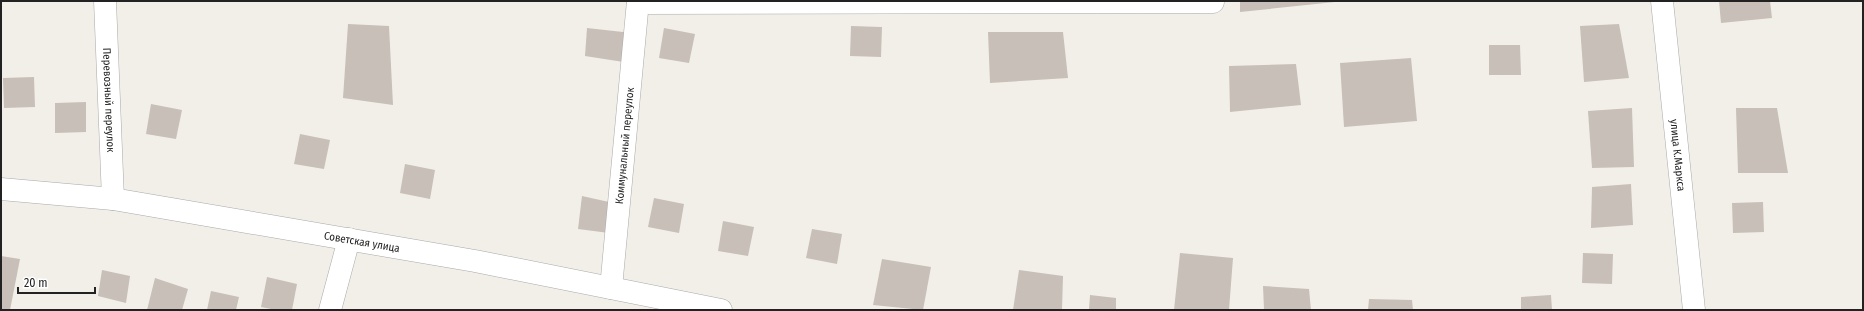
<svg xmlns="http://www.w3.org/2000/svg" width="1864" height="311" font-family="'Fira Sans Condensed',sans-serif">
	<rect width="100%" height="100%" fill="#f2efe9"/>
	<g fill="#c7bfb8">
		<path d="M1240,1H1335V2L1240,12Z"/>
		<path d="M1719,1H1770L1772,18L1721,23Z"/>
		<path d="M348,24L389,26L393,105L343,98Z"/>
		<path d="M1619,24L1629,78L1584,82L1580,26Z"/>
		<path d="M851,26L882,27L881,57L850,56Z"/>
		<path d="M587,28L632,33L630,63L585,56Z"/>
		<path d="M664,28L695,34L689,63L659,58Z"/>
		<path d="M988,32H1063L1068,78L990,83Z"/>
		<path d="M1489,45H1520L1521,75H1489Z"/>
		<path d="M1411,58L1417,121L1344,127L1340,63Z"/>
		<path d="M1296,64L1301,105L1230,112L1229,66Z"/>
		<path d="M34,77L35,107L4,108L3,78Z"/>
		<path d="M86,102V132L55,133V103Z"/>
		<path d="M151,104L182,110L176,139L146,134Z"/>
		<path d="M1632,108L1634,167L1592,168L1588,111Z"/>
		<path d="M1736,108H1777L1788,173H1738Z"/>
		<path d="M300,134L330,140L324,169L294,164Z"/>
		<path d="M405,164L435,170L430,199L400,193Z"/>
		<path d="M1631,184L1633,225L1591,228L1592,187Z"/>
		<path d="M582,196L609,202V233L578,229Z"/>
		<path d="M654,198L684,204L679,233L648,227Z"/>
		<path d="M1763,202L1764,232L1733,233L1732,203Z"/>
		<path d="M723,221L754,227L748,256L718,251Z"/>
		<path d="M812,229L842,234L837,264L806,258Z"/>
		<path d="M1180,253L1233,258L1229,310H1174Z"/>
		<path d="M1583,253L1613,254L1612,284L1582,283Z"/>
		<path d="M1,256L20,259L10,310H1Z"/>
		<path d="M882,259L931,267L923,310L873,305Z"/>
		<path d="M102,270L130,276L126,303L98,296Z"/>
		<path d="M1019,270L1063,276L1062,310H1013Z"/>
		<path d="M267,277L297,284L292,310H276L261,307Z"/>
		<path d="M155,278L188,289L182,310H147Z"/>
		<path d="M1263,286L1309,289L1311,310H1264Z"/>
		<path d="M211,291L239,297L236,310H207Z"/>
		<path d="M1090,295L1116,298V310H1089Z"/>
		<path d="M1551,295L1552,310H1521V297Z"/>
		<path d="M1369,299L1412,300L1413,310H1368Z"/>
	</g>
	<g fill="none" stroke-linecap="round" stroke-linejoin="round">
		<g stroke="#a9a9a9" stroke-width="23">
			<g id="street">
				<path id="s1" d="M105,1L113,199"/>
				<path id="s2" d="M1662,1L1694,310"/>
				<path d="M638,3L1213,2"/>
				<path id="s3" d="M1,189L113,199L475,261L721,310"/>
				<path id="s4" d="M611,288L638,1"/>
				<path d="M330,310L349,239"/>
			</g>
		</g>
		<use href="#street" stroke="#fff" stroke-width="22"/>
	</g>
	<g text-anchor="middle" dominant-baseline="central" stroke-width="3.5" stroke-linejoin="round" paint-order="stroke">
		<g font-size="11" fill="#222" stroke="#fff">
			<text stroke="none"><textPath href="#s1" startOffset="99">Перевозный переулок</textPath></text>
			<text stroke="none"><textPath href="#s4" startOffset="143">Коммунальный переулок</textPath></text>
			<text stroke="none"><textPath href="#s2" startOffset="155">улица К.Маркса</textPath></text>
			<text stroke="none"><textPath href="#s3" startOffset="365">Советская улица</textPath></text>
		</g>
	</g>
	<rect width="1864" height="311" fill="none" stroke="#222222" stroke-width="4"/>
	<path d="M18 287v6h77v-6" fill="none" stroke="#222222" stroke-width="2"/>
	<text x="24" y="287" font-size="12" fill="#222222" stroke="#ffffff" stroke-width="3" paint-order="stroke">20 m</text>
</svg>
